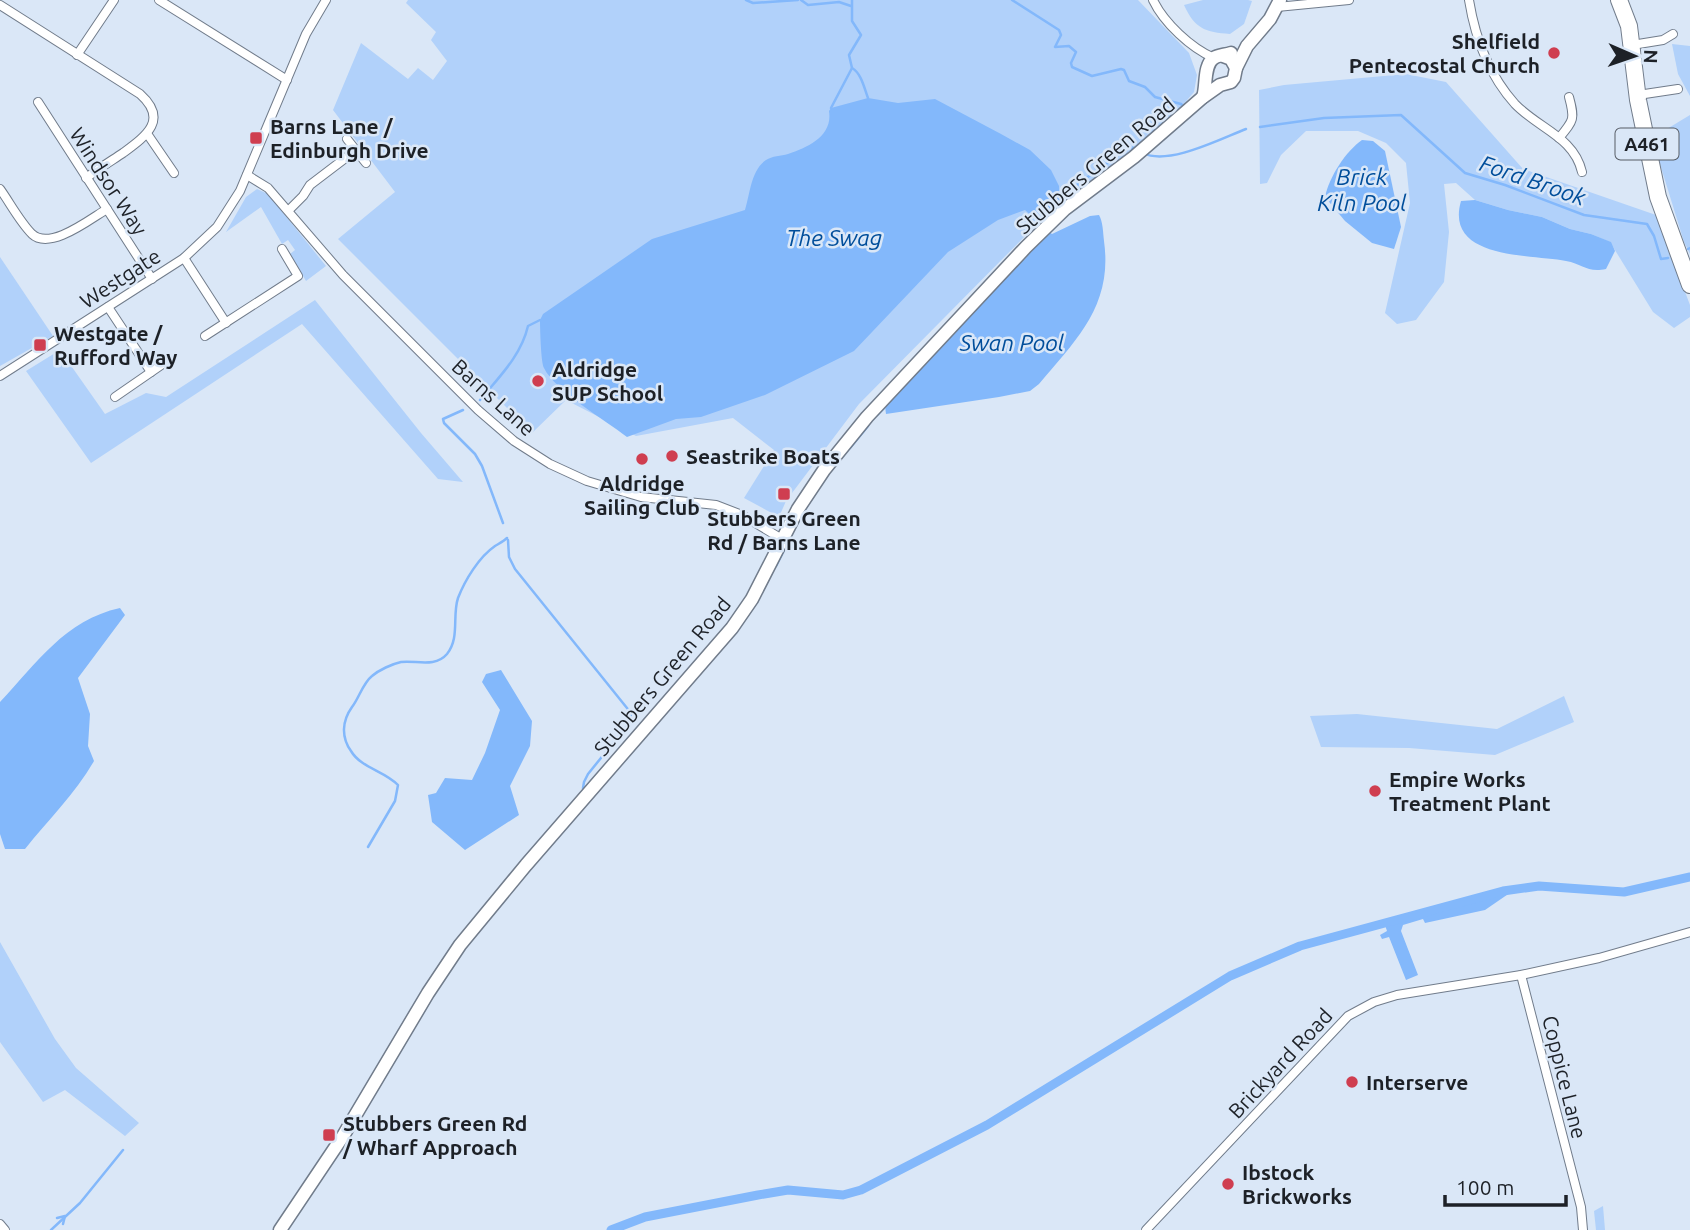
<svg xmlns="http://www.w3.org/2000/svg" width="1690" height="1230" font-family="Ubuntu,sans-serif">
	<rect width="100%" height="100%" fill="#dae7f7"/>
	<g fill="#b1d1fa">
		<path d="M408,0H1138L1189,53L1197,75L1194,92L1182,106L1133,152L1031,230L859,404L786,501L779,517L744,498L774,450L733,418L636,436L566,400L532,433L338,239L395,192L333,110L361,43L408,79L418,68L433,80L447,61L431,40L436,32L406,3Z"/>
		<path d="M1203,0H1248L1252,1L1244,24L1230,34C1205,32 1195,29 1184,5Z"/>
		<path d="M1672,44L1690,46V96L1678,74Z"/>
		<path d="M1406,74L1446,82L1523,169L1656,215L1690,305V317L1674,328L1653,312L1610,242L1591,234L1570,229L1542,217L1508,210L1475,200L1456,183L1444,184L1449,232L1444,282L1416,320L1397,324L1385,313L1410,203L1406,163L1386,143L1358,131H1306L1281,155L1267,183L1260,184L1259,90L1284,85Z"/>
		<path d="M1690,115V254L1684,242L1652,138Z"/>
		<path d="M257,189L268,194L326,266L306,281L290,254L295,250L288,240L282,244L261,207L226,232L246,197Z"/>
		<path d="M0,257L53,336L0,366Z"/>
		<path d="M315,300L421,433L463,482L438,479L302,324L91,463L26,371L60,350L105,414L146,393L166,397Z"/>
		<path d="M1564,696L1574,722L1495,755L1409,748L1321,747L1310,716L1357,714L1497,729Z"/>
		<path d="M0,942L55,1039L76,1068L139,1123L125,1136L65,1090L43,1102L0,1042Z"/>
		<path d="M1603,1206L1605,1230H1596L1594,1211Z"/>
	</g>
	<g fill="#83b8fb">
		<path d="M868,98L898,103L935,99L1001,134L1030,150L1051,170L1059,186V200L1038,222L1025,210L998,220L948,252L854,351L765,395L701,417L676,419L627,437C605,420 555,391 544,368C541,363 540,329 540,320L543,314L652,239L745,210C750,194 751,170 766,160C772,156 781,156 788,154C808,147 833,136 829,111L831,108Z"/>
		<path d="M1362,140L1373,141L1385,151L1401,227L1394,249L1372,243L1345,221L1325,197C1329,177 1346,151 1362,140Z"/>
		<path d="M1475,200L1508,210L1542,217L1570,229L1591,234L1611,242L1615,251L1606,269C1587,273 1583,264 1566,261C1532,254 1444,260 1461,201Z"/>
		<path d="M1099,215C1103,222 1103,232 1104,241C1113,305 1077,339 1039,384L1030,391L999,397L886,414L885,406L1022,259L1024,260L1048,231L1052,234L1090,216Z"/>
		<path d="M120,608L125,615L78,678L90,714L88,746L94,761C76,793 48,820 25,849H5L0,834V702C37,663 65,620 120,608Z"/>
		<path d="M501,670L532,721L530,746L510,786L519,815L465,850L432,822L428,795L436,793L445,778L472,780L485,753L500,710L482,682L486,674Z"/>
		<path d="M1517,888L1485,910L1425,923L1423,919L1403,925L1401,931L1418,975L1406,980L1389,937L1382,939L1380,935L1387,931L1384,922Z"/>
	</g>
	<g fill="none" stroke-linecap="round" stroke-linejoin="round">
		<g stroke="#83b8fb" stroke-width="2.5">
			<path d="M746,0L753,3L798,0"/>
			<path d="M801,0L808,5L839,2L851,6"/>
			<path d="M852,0V21L861,35L849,55L852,68C861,73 864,87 868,98"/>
			<path d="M1012,0L1059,30L1061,35L1055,47L1069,46L1076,52L1071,63L1072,67L1092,76L1121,69L1124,70L1129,81L1145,87L1155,97L1181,104L1183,106"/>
			<path d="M831,108L852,68"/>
			<path d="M1260,127L1324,118L1401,115L1465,173L1505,185L1584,215L1647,224L1654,236L1661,259L1668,258"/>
			<path d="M1143,153C1168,166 1220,139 1246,129"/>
			<path d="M1059,200C1081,180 1106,165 1129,147L1137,149"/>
			<path d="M1688,249L1690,248"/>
			<path d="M480,400C499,377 521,356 528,326L540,320"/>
			<path d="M463,410L443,419L444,423L475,454L482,466L503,523"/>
			<path d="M877,415L884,408"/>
			<path d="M850,448L868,426"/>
			<path d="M798,522L807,506"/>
			<path d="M508,540L509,557L515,569L631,713L630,722L588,774L584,782L583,788"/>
			<path d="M776,566L784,550"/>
			<path d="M368,847L395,801L398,785C385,771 361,768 351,751C341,737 342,721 352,707C359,698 363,683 372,676C379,670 392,664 401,662C416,660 435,668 447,654C460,638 452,616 458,598C465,580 479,557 495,546C500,543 504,541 507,538"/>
			<path d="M57,1218L65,1216L63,1224"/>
			<path d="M51,1230L80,1203L123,1150"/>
		</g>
		<path stroke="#83b8fb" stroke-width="9" d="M611,1230L645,1217L758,1195L788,1190L843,1195L861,1190L987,1125L1230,976L1300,946L1503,891L1539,886L1624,892L1690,877"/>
		<g stroke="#717c8b" stroke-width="10">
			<g id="street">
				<path d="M159,0L287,80"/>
				<path d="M1153,0C1164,23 1191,48 1214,58"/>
				<path d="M1469,0C1475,37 1489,75 1515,104C1539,129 1574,137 1582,172"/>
				<path d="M0,5L140,94C169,120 146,136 123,153C111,161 98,169 86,178"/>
				<path d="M1277,7L1349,0"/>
				<path d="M1632,45L1663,40L1673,34"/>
				<path d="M77,55L114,0"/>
				<path d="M1638,95L1678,89"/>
				<path d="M38,102L152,279"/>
				<path d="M148,135L174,173"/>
				<path d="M1559,138C1574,120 1575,119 1569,97"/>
				<path d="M347,139L366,163"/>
				<path d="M247,175L268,188L343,275L478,410L514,441L550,464L587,481L641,497L716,505L742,515L782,539"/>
				<path d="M0,189C10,203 20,222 32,234C50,251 90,219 107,209"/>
				<path d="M289,210L303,196L310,185L356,150"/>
				<path d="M184,258L226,323"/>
				<path d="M108,307L151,372"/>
				<path d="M205,336L298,276L282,249"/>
				<path d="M0,376L184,258L217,227L240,191L306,34L326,0"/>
				<path d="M115,397L170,359"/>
				<path d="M1521,975L1581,1207L1583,1230"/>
				<path d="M0,1224L5,1230"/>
				<path d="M1146,1230L1348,1016L1374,1002L1397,995L1521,975L1599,958L1690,932"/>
			</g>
		</g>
		<g stroke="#717c8b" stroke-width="15">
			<g id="secondary">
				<path d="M1236,68L1247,46L1270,19L1280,0"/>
				<path d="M1203,97C1207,86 1203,65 1214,58C1218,55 1225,55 1231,53"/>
				<path d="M280,1230L343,1136L428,993L460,945L526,865L732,628L752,599L798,509L824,470L867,417L1026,247L1065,209L1134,157L1203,97L1220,85L1231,82L1234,78L1236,68L1231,59L1223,56"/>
			</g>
		</g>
		<g stroke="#717c8b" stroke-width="18">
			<path id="highway" d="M1619,0L1629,26L1638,100L1658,197L1690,285"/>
		</g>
		<use href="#street" stroke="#fff" stroke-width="8"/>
		<use href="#secondary" stroke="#fff" stroke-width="12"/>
		<use href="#highway" stroke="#fff" stroke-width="16"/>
	</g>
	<g fill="#cf3e50" stroke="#dae7f7" stroke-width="2.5">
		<circle cx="1554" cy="53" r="7"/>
		<rect x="249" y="131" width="14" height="14" rx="3.5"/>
		<rect x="33" y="338" width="14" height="14" rx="3.5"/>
		<circle cx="538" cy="381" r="7"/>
		<circle cx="672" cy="456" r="7"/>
		<circle cx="642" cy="459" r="7"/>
		<rect x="777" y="487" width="14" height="14" rx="3.5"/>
		<circle cx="1375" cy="791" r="7"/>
		<circle cx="1352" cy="1082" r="7"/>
		<rect x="322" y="1128" width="14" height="14" rx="3.5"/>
		<circle cx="1228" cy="1184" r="7"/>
	</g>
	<g text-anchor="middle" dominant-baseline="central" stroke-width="5" stroke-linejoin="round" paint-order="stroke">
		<rect fill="#dae7f7" stroke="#565c65" stroke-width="2" x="1615.5" y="128.5" width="63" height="31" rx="5"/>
		<g font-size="19" font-weight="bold" fill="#1d2127">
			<text x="1647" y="144">A461</text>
		</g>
		<g font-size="21" font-weight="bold" fill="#1d2127" stroke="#dae7f7" text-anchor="start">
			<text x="1540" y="41" text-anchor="end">Shelfield<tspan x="1540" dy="24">Pentecostal Church</tspan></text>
			<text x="270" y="126">Barns Lane /<tspan x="270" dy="24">Edinburgh Drive</tspan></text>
			<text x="54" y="333">Westgate /<tspan x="54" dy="24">Rufford Way</tspan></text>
			<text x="552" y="369">Aldridge<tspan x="552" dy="24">SUP School</tspan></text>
			<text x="686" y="456">Seastrike Boats</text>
			<text x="642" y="483" text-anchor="middle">Aldridge<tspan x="642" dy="24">Sailing Club</tspan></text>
			<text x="784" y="518" text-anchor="middle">Stubbers Green<tspan x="784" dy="24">Rd / Barns Lane</tspan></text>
			<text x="1389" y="779">Empire Works<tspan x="1389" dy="24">Treatment Plant</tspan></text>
			<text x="1366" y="1082">Interserve</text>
			<text x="343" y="1123">Stubbers Green Rd<tspan x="343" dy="24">/ Wharf Approach</tspan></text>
			<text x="1242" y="1172">Ibstock<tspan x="1242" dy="24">Brickworks</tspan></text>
		</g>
		<g font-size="21" fill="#1d2127" stroke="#dae7f7">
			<text transform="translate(1095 165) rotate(-40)">Stubbers Green Road</text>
			<text transform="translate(109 181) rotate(57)">Windsor Way</text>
			<text transform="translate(120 278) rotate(-33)">Westgate</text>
			<text transform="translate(494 397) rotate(42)">Barns Lane</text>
			<text transform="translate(662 676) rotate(-50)">Stubbers Green Road</text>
			<text transform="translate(1280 1063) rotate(-47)">Brickyard Road</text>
			<text transform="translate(1565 1077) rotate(76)">Coppice Lane</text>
		</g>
		<g font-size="23" font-style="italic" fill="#004e9b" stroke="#dae7f7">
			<text x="1362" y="176">Brick<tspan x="1362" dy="26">Kiln Pool</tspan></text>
			<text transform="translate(1533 180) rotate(19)">Ford Brook</text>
			<text x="834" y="237">The Swag</text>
			<text x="1012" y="342">Swan Pool</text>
		</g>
	</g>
	<g transform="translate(1634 56) rotate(92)" stroke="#dae7f7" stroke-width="5" paint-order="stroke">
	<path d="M0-5L12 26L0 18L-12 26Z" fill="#1d2127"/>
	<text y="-10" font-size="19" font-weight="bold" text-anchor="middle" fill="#1d2127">N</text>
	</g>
	<path d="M1445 1195v10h121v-10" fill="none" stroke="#1d2127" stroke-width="3.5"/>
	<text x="1456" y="1195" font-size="21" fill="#1d2127" stroke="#dae7f7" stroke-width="5" paint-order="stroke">100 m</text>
</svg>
